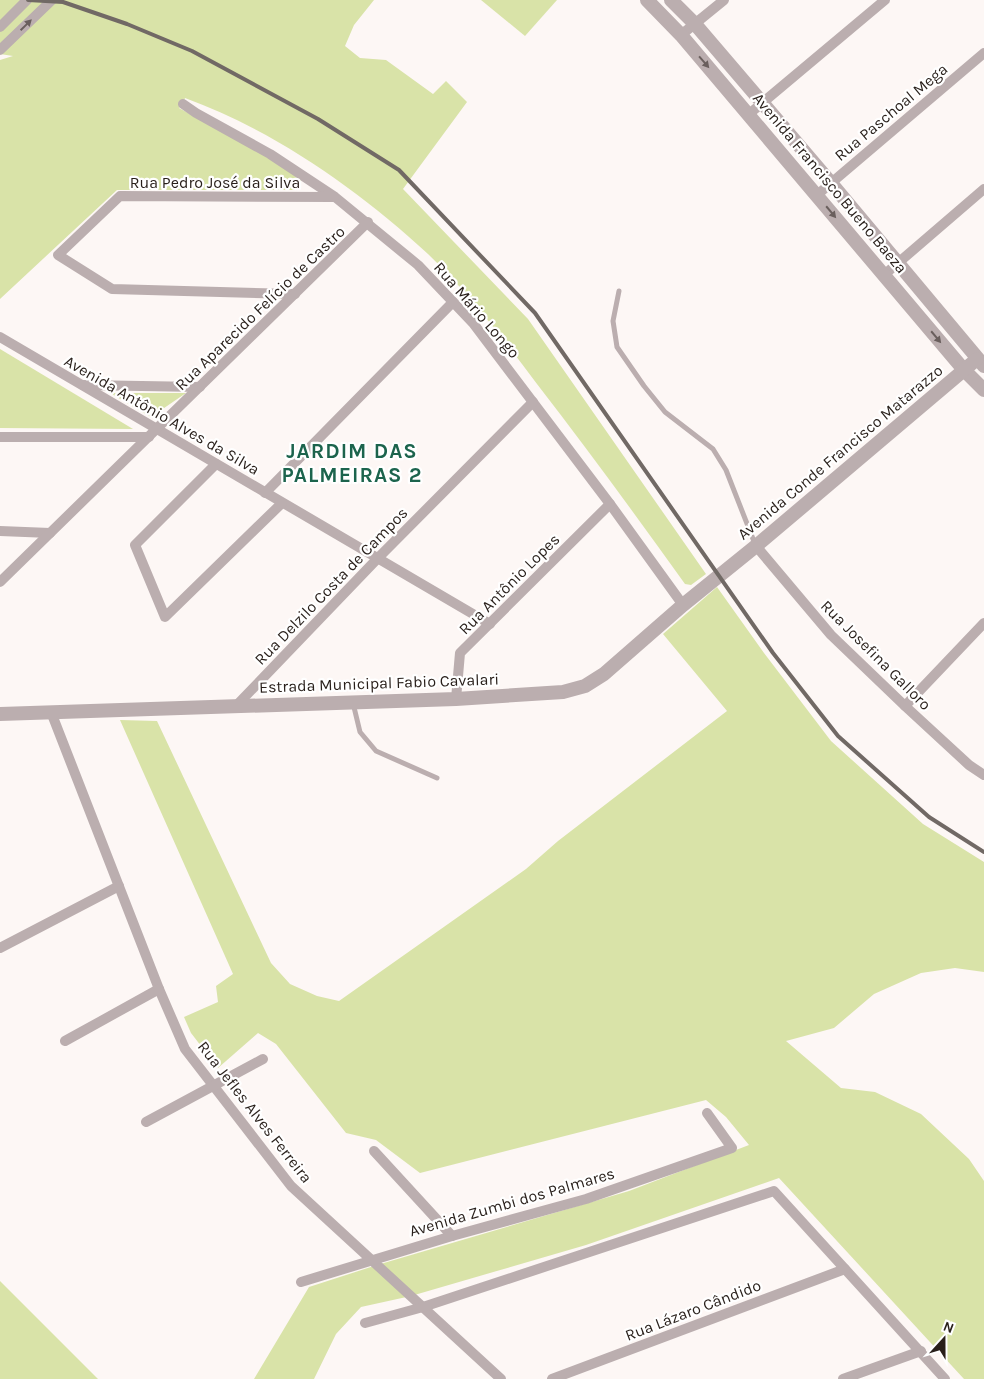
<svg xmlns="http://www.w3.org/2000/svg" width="984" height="1379" font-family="Karla,sans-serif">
	<rect width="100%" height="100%" fill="#fdf7f5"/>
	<g fill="#d9e3a8">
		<path d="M0,0H374L354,25L345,46L360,58L386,60L433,94L446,81L467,102L403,189L528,319L706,574L691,585L685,584C637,517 588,450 537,384C503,339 469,293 428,254C359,190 273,130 185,98L183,104L179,108L268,157L301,179V187L296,190H117L0,299V60L13,56L0,54Z"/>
		<path d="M481,0H557L525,36Z"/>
		<path d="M0,349L133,429L0,428Z"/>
		<path d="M110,393H186L151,417Z"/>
		<path d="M717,587L764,653L831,741L923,824L984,862V972L955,968L921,973L874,994L834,1028L786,1041L841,1088L875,1092L921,1114L969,1159L984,1181V1379H964L779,1178L586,1245L411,1296L361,1307L336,1334L314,1379H254L309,1287L377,1265L629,1191L749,1145L726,1117L706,1100L420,1173L376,1140L346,1133L276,1044L258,1033L218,1068L191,1033L184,1017L218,1002L216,986L233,974L120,720L157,721L271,963L290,984L317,996L339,1001L526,869L558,841L727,711L663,634Z"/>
		<path d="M0,1281L98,1379H0Z"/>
	</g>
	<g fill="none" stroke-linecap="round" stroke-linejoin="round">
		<g stroke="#bbaeaf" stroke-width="5">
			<path d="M619,291L613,321L617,347L644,386L665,412L713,449L726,470L755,544"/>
			<path d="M353,703L360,732L376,751L437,778"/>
		</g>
		<g stroke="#bbaeaf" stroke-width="10">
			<path d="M0,27L27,0"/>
			<path d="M681,35L724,0"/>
			<path d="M0,50L52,0"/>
			<path d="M183,104L196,113L270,154L335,197L418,265L473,323L610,504L683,605"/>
			<path d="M749,114L885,0"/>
			<path d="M817,195L984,53"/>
			<path d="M884,275L984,189"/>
			<path d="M295,294L112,289L58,255L120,196L334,197"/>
			<path d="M0,337L490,624"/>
			<path d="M83,385L200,387"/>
			<path d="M0,437H149"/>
			<path d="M216,464L135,545L165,617L282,503"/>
			<path d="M265,493L453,302"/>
			<path d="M0,531L50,533"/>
			<path d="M756,546L831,635L905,706L969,765L984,775"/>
			<path d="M0,582L368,222"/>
			<path d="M456,699L460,653L610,504"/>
			<path d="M905,706L984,623"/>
			<path d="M235,707L378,558L533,402"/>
			<path d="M51,712L159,989L185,1049L291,1186L501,1379"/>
			<path d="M0,948L119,886"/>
			<path d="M65,1041L159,989"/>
			<path d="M146,1122L263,1059"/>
			<path d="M374,1151L452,1236"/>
			<path d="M301,1282L452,1236L586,1199L732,1148L707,1113"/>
			<path d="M365,1323L423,1307L774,1191L945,1379"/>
			<path d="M552,1379L845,1269"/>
			<path d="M843,1379L921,1351"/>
		</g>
		<g stroke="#bbaeaf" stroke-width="14">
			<path d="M647,0L681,35L964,370L984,390"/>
			<path d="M671,0L695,24L831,183L984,366"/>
			<path d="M0,714L456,699L563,692L585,686L604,674L683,605L756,546L977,359"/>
		</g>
		<path stroke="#716965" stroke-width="4" d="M28,0L63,2L127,24L192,51L318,119L399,170L535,313L773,653L838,736L929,817L984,852"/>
	</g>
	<defs><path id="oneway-solid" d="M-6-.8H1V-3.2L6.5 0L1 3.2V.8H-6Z" transform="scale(1.25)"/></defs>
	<g fill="#6a5f5d">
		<use href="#oneway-solid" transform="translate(26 25) rotate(-44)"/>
		<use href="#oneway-solid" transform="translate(704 62) rotate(49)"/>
		<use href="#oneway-solid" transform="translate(831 212) rotate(50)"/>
		<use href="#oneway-solid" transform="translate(936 337) rotate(50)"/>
	</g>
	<g text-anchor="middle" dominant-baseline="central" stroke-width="4.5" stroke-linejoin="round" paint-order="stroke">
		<g font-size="16" fill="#281f1a" stroke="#fff">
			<text transform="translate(891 112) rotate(-40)">Rua Paschoal Mega</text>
			<text x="215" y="182">Rua Pedro José da Silva</text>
			<text transform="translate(830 183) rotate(50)">Avenida Francisco Bueno Baeza</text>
			<text transform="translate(260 308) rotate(-44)">Rua Aparecido Felício de Castro</text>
			<text transform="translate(477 310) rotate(49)">Rua Mário Longo</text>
			<text transform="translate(162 415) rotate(30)">Avenida Antônio Alves da Silva</text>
			<text transform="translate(840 452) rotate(-40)">Avenida Conde Francisco Matarazzo</text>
			<text transform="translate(509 584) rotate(-45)">Rua Antônio Lopes</text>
			<text transform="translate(331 586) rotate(-46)">Rua Delzilo Costa de Campos</text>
			<text transform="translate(876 655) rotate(45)">Rua Josefina Galloro</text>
			<text transform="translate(379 683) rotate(-2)">Estrada Municipal Fabio Cavalari</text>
			<text transform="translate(255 1112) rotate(52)">Rua Jefles Alves Ferreira</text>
			<text transform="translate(512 1202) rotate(-16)">Avenida Zumbi dos Palmares</text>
			<text transform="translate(693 1310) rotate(-21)">Rua Lázaro Cândido</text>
		</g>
		<g font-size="21" font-weight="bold" letter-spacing="1" fill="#1c644d" stroke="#fff">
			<text x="352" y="451">JARDIM DAS<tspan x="352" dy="24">PALMEIRAS 2</tspan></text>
		</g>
	</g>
	<g transform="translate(944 1339) rotate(21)" stroke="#ffffff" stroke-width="4" paint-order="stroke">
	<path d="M0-4L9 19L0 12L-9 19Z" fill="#281f1a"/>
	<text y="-8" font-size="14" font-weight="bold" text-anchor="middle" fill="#281f1a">N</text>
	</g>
</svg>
